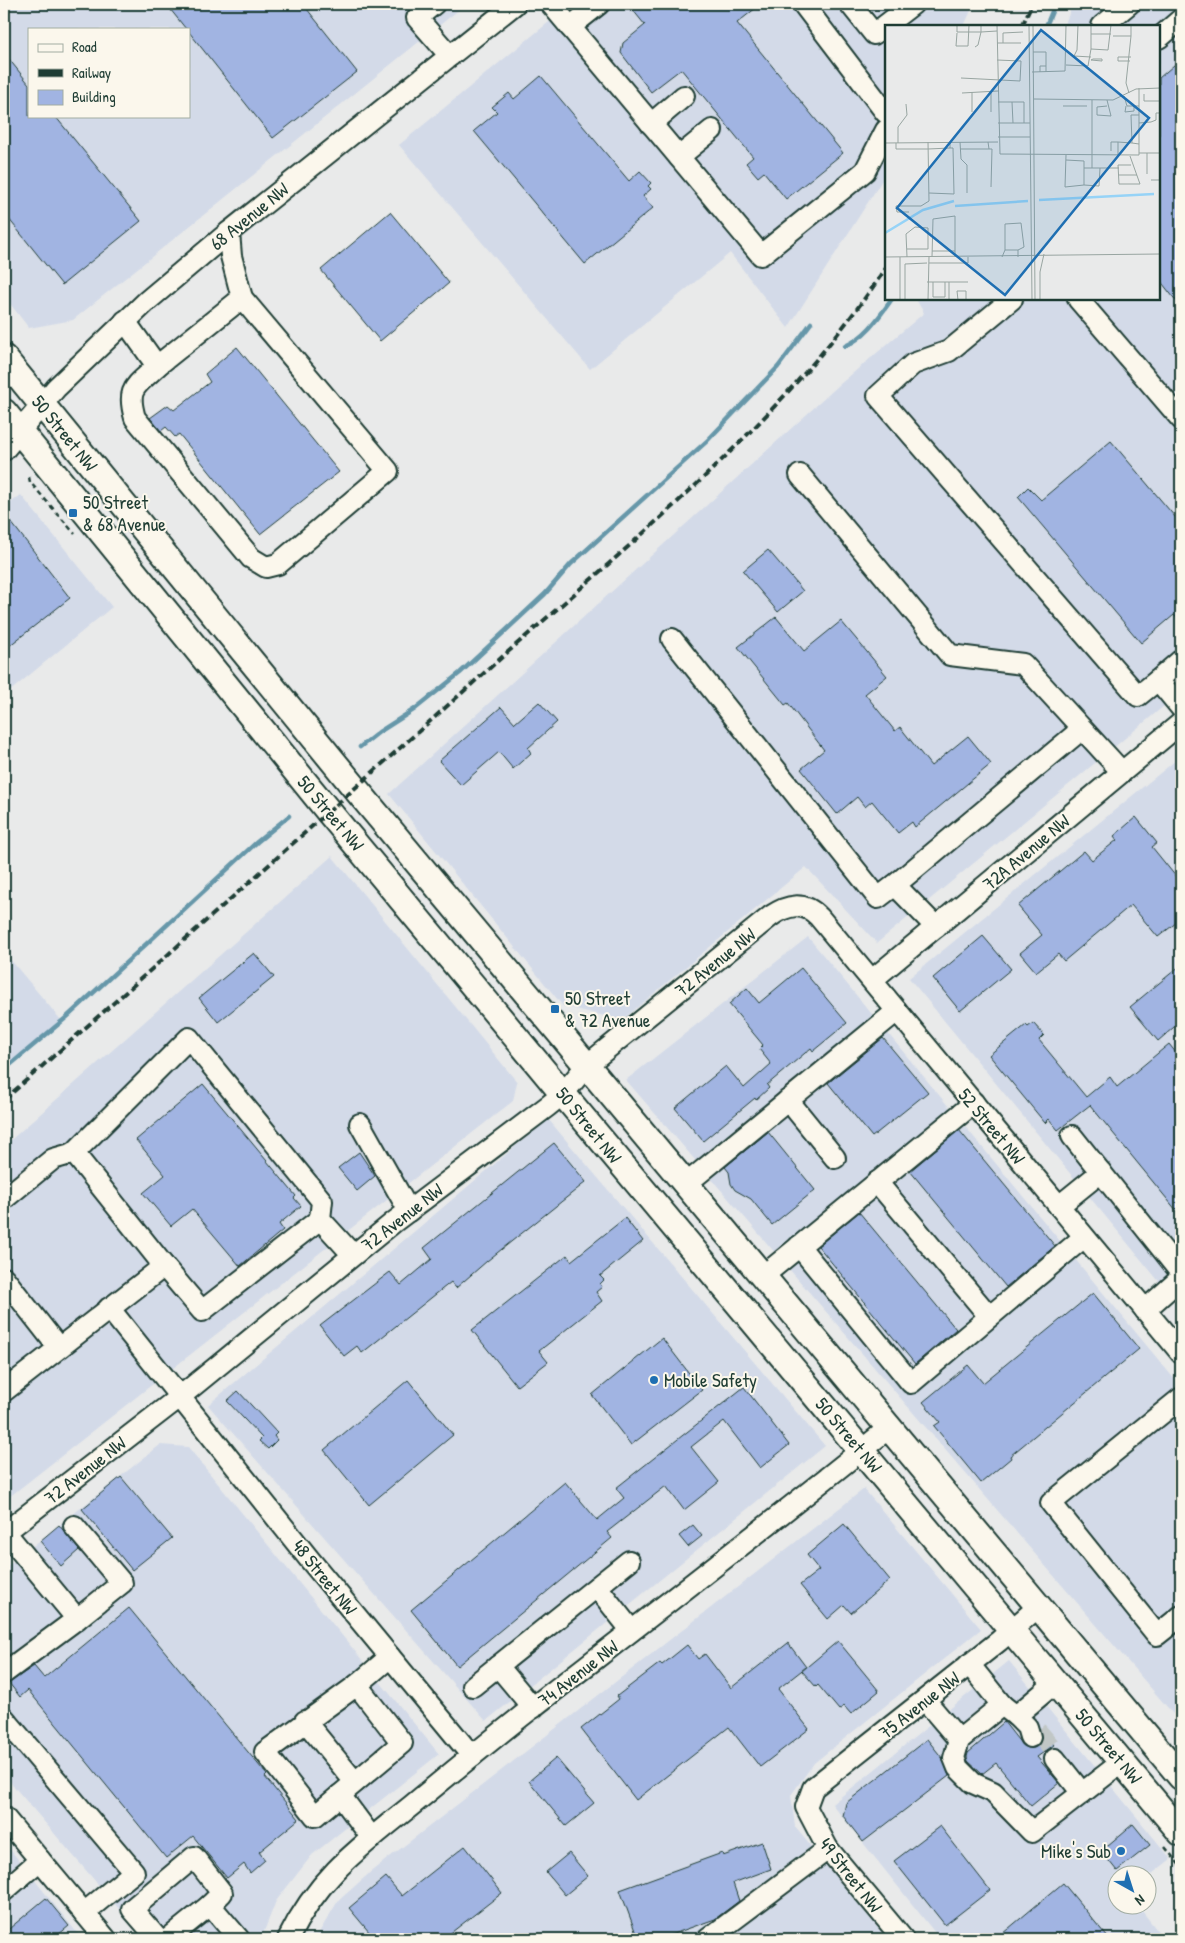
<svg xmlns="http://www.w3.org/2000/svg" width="1185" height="1943" font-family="'Patrick Hand',sans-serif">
	<rect width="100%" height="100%" fill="#e9eaea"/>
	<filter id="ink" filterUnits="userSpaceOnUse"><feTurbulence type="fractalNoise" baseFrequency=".02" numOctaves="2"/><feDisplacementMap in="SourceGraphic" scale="10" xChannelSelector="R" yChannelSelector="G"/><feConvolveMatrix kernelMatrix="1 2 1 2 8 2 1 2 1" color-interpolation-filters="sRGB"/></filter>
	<g filter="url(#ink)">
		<g fill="#d3dae8" fill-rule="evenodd">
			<path d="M4,4H466L73,320L29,328L4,296ZM29,29H189V116H29Z"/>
			<path d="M571,4H974L964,26H886V174L788,328L730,253L590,369L399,145Z"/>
			<path d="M1073,4H1181V692L877,943L806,867L622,1020L563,1006L389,794L839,385L924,313L917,301L918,299H1159V26H1064Z"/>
			<path d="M21,495L112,607L4,696V508Z"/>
			<path d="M1181,756V1308L909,978Z"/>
			<path d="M332,856L517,1082L513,1101L4,1501V1146Z"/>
			<path d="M808,937L1181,1387V1723L626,1080Z"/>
			<path d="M4,952L61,1020L4,1070Z"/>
			<path d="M548,1119L825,1446L486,1721L208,1405Z"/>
			<path d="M160,1445L188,1447L439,1754L312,1855L276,1901L261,1939H145L4,1775V1569Z"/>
			<path d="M864,1489L981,1629L814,1763L791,1795L795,1827L887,1939H315L338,1901L373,1870Z"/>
			<path d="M1009,1661L1171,1859L1148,1877L1118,1876V1906H1138L1164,1939H940L832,1804Z"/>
			<path d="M4,1842L82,1939H4Z"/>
		</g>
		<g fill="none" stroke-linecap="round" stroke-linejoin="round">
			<g stroke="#6697a9" stroke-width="4.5">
				<path d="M1046,26L1055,4"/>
				<path d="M845,346C866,337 879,317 892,299"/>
				<path d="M360,747L379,732L415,709L460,673L545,594L571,564L707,441L778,367L811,323"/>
				<path d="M4,1070L67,1017L257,842L289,816"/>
			</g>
		</g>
		<g fill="#a1b4e2" stroke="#1f3d34">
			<path d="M166,4H303L357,72L273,138L189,32V29H186Z"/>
			<path d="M628,4H761L737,23L843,153L786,199L764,172L758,177L746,163L753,157L681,69L651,92L621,53L623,43L645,25Z"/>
			<path d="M4,53L29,84V116H55L141,221L62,285L4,213Z"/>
			<path d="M1181,59V307L1159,279V78Z"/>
			<path d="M541,76L629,181L640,171L651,183L648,186L651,189L643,196L653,208L585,264L474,131L497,112L492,107L509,93L514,99Z"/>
			<path d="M390,212L449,283L380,341L321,270Z"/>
			<path d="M237,347L339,472L260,534L179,434L175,437L166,427L161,431L150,418L168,405L174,410L210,382L205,374Z"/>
			<path d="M1111,441L1181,524V623L1174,615L1141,643L1018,497L1028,487L1041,500Z"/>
			<path d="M4,513L70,598L9,646L4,639Z"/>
			<path d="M768,550L803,591L778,612L743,571Z"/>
			<path d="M776,617L804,651L841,621L887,676L865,694L895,731L900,727L931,766L968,736L991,764L915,827L912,822L898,833L872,801L865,807L857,797L837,814L801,769L824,750L788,703L785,705L738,647Z"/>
			<path d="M539,702L557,722L528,748L531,753L513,769L499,752L461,785L439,761L501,707L515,723Z"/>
			<path d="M1136,817L1157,843L1152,847L1181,883V919L1158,937L1131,905L1064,961L1058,954L1036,972L1020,953L1042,935L1018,906L1084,851L1092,860L1117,840L1114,836Z"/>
			<path d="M983,936L1011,969L960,1011L933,978Z"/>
			<path d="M254,953L274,977L218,1022L199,998Z"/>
			<path d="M1181,965V1021L1158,1041L1130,1007Z"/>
			<path d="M801,968L847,1023L813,1051L811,1048L767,1085L769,1088L756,1100L755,1098L703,1141L675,1108L726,1066L744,1088L771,1064L759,1049L763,1045L729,1004L747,988L759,1003Z"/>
			<path d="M1033,1023L1044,1035L1039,1040L1086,1097L1110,1077L1117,1087L1169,1044L1181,1059V1216L1090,1105L1058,1130L1049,1119L1045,1123L989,1055L1026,1025L1028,1027Z"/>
			<path d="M883,1038L928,1092L872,1137L828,1083Z"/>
			<path d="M203,1084L296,1196L294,1198L301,1206L279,1224L283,1230L240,1266L192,1209L171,1226L143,1193L165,1175L136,1140Z"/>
			<path d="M959,1130L1055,1246L1006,1287L910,1171Z"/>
			<path d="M768,1132L815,1190L772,1225L751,1199L735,1190L731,1184L729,1172L725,1167Z"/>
			<path d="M554,1143L586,1182L487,1261L456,1288L451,1282L362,1353L357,1346L344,1356L320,1326L390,1272L401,1285L432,1259L424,1248Z"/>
			<path d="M359,1152L375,1176L357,1191L338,1168Z"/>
			<path d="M859,1212L956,1329L915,1364L818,1246Z"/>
			<path d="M625,1218L643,1241L600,1276L604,1280L600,1284L602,1287L596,1292L602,1301L539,1351L548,1362L517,1386L472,1330L567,1255L571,1261Z"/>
			<path d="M1093,1293L1139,1349L1010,1456L1011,1458L981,1483L934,1426L940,1422L923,1402L968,1365L983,1383Z"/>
			<path d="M662,1338L702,1390L631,1445L592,1395Z"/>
			<path d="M408,1380L453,1435L369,1505L324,1450Z"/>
			<path d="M744,1387L789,1445L760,1468L724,1421L691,1447L719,1482L684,1510L666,1486L607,1532L612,1538L457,1666L411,1610L565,1482L597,1520L624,1498L616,1488Z"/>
			<path d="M238,1391L277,1433L274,1436L277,1440L268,1449L259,1441L262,1438L227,1401Z"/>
			<path d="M121,1477L172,1538L132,1570L82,1509Z"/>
			<path d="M844,1524L890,1580L851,1613L844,1605L828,1619L800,1585L819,1570L807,1555Z"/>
			<path d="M59,1525L79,1550L61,1566L40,1541Z"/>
			<path d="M693,1525L702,1536L688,1547L679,1536Z"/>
			<path d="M129,1608L267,1775L265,1777L299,1819L259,1852L265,1860L250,1873L244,1864L227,1878L193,1836L166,1858L28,1690L20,1697L9,1683L34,1666L44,1678Z"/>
			<path d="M838,1641L879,1691L851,1714L844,1706L839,1710L818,1685L816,1687L802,1671Z"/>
			<path d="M788,1643L806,1667L778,1689L809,1729L760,1767L729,1727L636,1800L581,1729L619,1699L617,1696L660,1663L662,1665L687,1645L698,1659L705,1654L731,1688Z"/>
			<path d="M1004,1722L1022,1745L1027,1748H1034L1039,1745L1042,1739L1040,1728L1054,1745L1037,1757L1059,1783L1031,1806L996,1763L982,1774L968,1761L967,1757L968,1753Z"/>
			<path d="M927,1739L943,1759L949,1776L863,1842L843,1816L846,1803Z"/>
			<path d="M556,1758L594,1803L566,1826L529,1781Z"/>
			<path d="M1133,1824L1150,1845L1117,1871L1101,1851Z"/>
			<path d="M940,1826L990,1890L945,1925L894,1861Z"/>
			<path d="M762,1842L771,1869L733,1883L739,1901L715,1919L659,1939H638L620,1890L722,1853L723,1856Z"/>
			<path d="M465,1846L502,1893L443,1939H375L349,1908L386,1877L402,1896Z"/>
			<path d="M569,1853L588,1876L565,1895L546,1872Z"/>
			<path d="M1063,1883L1109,1939H996Z"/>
			<path d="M46,1898L69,1926L53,1939H4V1933Z"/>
		</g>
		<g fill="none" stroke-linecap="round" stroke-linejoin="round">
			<path stroke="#c1c7c6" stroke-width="20" stroke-dasharray="20 10" stroke-linecap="butt" d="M1037,1731L1051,1747"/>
			<g stroke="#1f3d34" stroke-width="24">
				<g id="minor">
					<path d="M434,4L417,18L450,56"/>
					<path d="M551,4L761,255L865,171L886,130"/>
					<path d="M803,4L886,113"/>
					<path d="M850,4L874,34L913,4"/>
					<path d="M1102,26L1129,4"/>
					<path d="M570,27L599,4"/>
					<path d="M1159,38L1181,19"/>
					<path d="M651,124L684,96"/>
					<path d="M679,157L712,130"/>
					<path d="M1012,299L949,351L913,364L878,396L1138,696L1158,680"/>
					<path d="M1078,299L1181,419"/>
					<path d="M125,321L157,366L242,298L231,256L229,232"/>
					<path d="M157,366C136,387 126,387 135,418L251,558L266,567L278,564L388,471L242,298"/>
					<path d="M4,450L56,388L147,301L229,232L515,4"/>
					<path d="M800,475L950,655L1023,664L1122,772"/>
					<path d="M672,639L878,898L895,885"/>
					<path d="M1181,660L1158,680L1181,708"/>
					<path d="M936,927L895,885L1082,729"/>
					<path d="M872,980L1181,723"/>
					<path d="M788,1100L835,1158"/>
					<path d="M360,1124L409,1211"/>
					<path d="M1072,1136L1181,1273"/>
					<path d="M877,1182L989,1316"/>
					<path d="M686,1184L897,1011"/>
					<path d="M4,1199L53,1159L74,1153"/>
					<path d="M1059,1206L1101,1172"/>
					<path d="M799,1246L911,1383L1084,1237"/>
					<path d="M164,1266L202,1311L320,1219"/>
					<path d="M763,1276L974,1103"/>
					<path d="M4,1278L58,1347"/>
					<path d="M109,1308L310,1560L472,1756"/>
					<path d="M1145,1310L1181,1278"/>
					<path d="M4,1391L164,1266L74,1153L189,1038L322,1201L320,1219L353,1255"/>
					<path d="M1181,1398L1051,1503L1157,1635L1181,1616"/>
					<path d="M74,1526L122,1583L77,1619"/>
					<path d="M4,1533L181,1396L394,1222L548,1106L563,1094L587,1065L771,916C787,905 804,901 819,917L1181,1353"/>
					<path d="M597,1587L631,1630"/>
					<path d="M498,1666L533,1708"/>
					<path d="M4,1673L77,1619L5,1532"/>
					<path d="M357,1685L402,1743L315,1816L265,1752Z"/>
					<path d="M357,1685L390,1657"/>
					<path d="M473,1686L629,1561"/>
					<path d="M925,1700L959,1740L1002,1705L969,1664"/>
					<path d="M1002,1705L1016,1716L1056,1682"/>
					<path d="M1016,1716L1027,1727L1030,1737"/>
					<path d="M4,1718L134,1872L84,1913"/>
					<path d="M305,1721L355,1782"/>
					<path d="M959,1740L954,1758L958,1768L973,1783L993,1792L1032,1832L1122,1762"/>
					<path d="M1055,1759L1082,1793"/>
					<path d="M340,1795L372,1838"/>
					<path d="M4,1817L106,1939"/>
					<path d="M4,1891L40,1860"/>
					<path d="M158,1939L132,1909L194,1857L222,1893L210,1905"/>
					<path d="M168,1939L210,1905L239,1939"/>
					<path d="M288,1939C318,1877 359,1848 411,1806C451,1773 491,1740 532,1708C652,1615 772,1523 890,1427"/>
					<path d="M708,1939L828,1849"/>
					<path d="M903,1939L828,1849L806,1807L813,1788L999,1641L1038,1607"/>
				</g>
			</g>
			<g stroke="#1f3d34" stroke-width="29">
				<g id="major">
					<path d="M4,358L355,788L1181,1777"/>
					<path d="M4,412L329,812L563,1094L1181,1833"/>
				</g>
			</g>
			<g stroke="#1f3d34" stroke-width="2.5" stroke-dasharray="5 4" stroke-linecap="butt">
				<path d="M29,477L30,482L75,534"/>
				<path d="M1165,1847L1181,1867"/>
			</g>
			<use href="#minor" stroke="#fbf7ec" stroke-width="20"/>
			<use href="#major" stroke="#fbf7ec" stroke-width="25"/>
			<g stroke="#1f3d34" stroke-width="4" stroke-dasharray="8 4" stroke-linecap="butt">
				<path d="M1022,26L1032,4"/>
				<path d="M4,1100C170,953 335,806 501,658C638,537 783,421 886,268"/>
			</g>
		</g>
	</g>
	<g fill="#1f6fb2" stroke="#fbf7ec" stroke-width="2">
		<rect x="68" y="508" width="10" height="10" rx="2.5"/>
		<rect x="550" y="1004" width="10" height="10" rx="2.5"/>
		<circle cx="654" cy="1380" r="5"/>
		<circle cx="1121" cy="1851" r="5"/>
	</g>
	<g text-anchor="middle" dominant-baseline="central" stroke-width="4" stroke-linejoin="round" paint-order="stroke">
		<g font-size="19" fill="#1f3d34" stroke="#fbf7ec">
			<text transform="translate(249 216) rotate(-39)">68 Avenue NW</text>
			<text transform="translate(65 433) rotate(51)">50 Street NW</text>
			<text transform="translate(331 813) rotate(50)">50 Street NW</text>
			<text transform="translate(1026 852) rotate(-40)">72A Avenue NW</text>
			<text transform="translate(715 962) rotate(-39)">72 Avenue NW</text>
			<text transform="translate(589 1125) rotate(51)">50 Street NW</text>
			<text transform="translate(992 1126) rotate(50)">52 Street NW</text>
			<text transform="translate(402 1217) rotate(-38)">72 Avenue NW</text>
			<text transform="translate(849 1435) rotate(50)">50 Street NW</text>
			<text transform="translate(85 1470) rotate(-38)">72 Avenue NW</text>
			<text transform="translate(325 1577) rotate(51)">48 Street NW</text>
			<text transform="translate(578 1673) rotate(-38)">74 Avenue NW</text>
			<text transform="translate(919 1705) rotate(-38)">75 Avenue NW</text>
			<text transform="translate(1109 1746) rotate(50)">50 Street NW</text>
			<text transform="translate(851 1875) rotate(52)">49 Street NW</text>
		</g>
		<g font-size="19" fill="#1f3d34" stroke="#fbf7ec" text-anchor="start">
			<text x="83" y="502">50 Street<tspan x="83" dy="22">&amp; 68 Avenue</tspan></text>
			<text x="565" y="998">50 Street<tspan x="565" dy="22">&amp; 72 Avenue</tspan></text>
			<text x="664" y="1380">Mobile Safety</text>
			<text x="1111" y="1851" text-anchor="end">Mike's Sub</text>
		</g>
	</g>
	<g transform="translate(885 25)">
		<rect width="275" height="275" fill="#e9eaea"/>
		<path fill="none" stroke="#96d3f7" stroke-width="2.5" d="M154,175L269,169M70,181L143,176M0,208L38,185L69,176"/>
		<path fill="none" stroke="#98a5a1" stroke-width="1" d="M72,0V7H96L93,20L90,22M96,0V7L112,6M112,0L115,129L254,130V63M144,0L147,275M148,0L150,275M193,0L192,25L189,31L206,32M206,0V24L223,25L226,0M72,8L71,21H83L84,0M206,9H226M228,11H246V0M112,18H136M118,18V8L138,7M148,27H161V41M208,34H217V36L206,35ZM245,36H233V32H246M181,40L203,41L206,24M147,47L180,46L181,0M155,47V41H161V47M76,53L135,56L136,36L112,35M87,67V87M77,68L113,66M244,68L241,58L246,11M259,69V76H275M239,71L242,81H254M149,74L228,75L251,64L275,63M113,77H139V98M127,77L128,98M178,81H202M222,81L212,82V90L226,91L222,75M241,81L240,87L249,86V81M106,87V66M254,90H246L247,118L254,119M113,98H145M254,98L266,97L271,95V88H275M113,112H145M75,117L76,134L82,140V168M0,118L113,117M11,118V124H43L65,123V117M13,118V102L22,90L21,79M75,124H104L103,117M104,124H107L106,162M226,126V117H233M254,128H275M262,128V149M181,130L180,162L199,160V143H234M233,130V117L247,118M245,131L255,159H234L233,140H246M181,135L199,136V143M207,143V75M234,150H252M266,155H275V141M199,160L214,161L215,143M44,168L69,169L68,123H65M24,187H12L11,181H36L44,176L43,117M22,224H43V203L30,202L21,209L22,232M120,225V199L136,198L139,222L133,225M47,226H70M0,232L275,229M15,232V275M47,232L48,194L70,191V232M117,232L120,225H133V232M44,238H83V232M42,257H83M48,257V272H60V257M64,257V275M20,275V239L42,238M43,275L44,232M73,275L72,266H81V275M155,275V247L159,229"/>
		<path fill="#1f6fb2" fill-opacity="0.15" stroke="#1f6fb2" stroke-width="2.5" d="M156,5L264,93L120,270L12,183Z"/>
		<rect width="275" height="275" fill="none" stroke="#1f3d34" stroke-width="2.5"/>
	</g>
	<rect width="1185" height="1943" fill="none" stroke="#fbf7ec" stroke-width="20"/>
	<rect x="10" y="10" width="1165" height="1923" fill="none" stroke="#1f3d34" stroke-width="2" filter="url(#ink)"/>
	<rect x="28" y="28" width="162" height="90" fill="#fbf7ec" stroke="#a3ada2"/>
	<rect x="38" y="44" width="25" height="8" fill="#fbf7ec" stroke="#a3ada2"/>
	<text x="72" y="52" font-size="15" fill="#1f3d34">Road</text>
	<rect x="38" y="69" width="25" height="8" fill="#1f3d34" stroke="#a3ada2"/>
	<text x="72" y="78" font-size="15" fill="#1f3d34">Railway</text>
	<rect x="38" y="90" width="25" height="15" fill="#a1b4e2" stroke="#a3ada2"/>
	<text x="72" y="102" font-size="15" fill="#1f3d34">Building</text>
	<g transform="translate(1132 1890) rotate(141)"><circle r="24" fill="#fbf7ec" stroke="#a3ada2"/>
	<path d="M0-4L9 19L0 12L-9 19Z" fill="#1f6fb2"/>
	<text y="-8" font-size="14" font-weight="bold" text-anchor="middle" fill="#1f3d34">N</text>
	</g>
</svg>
